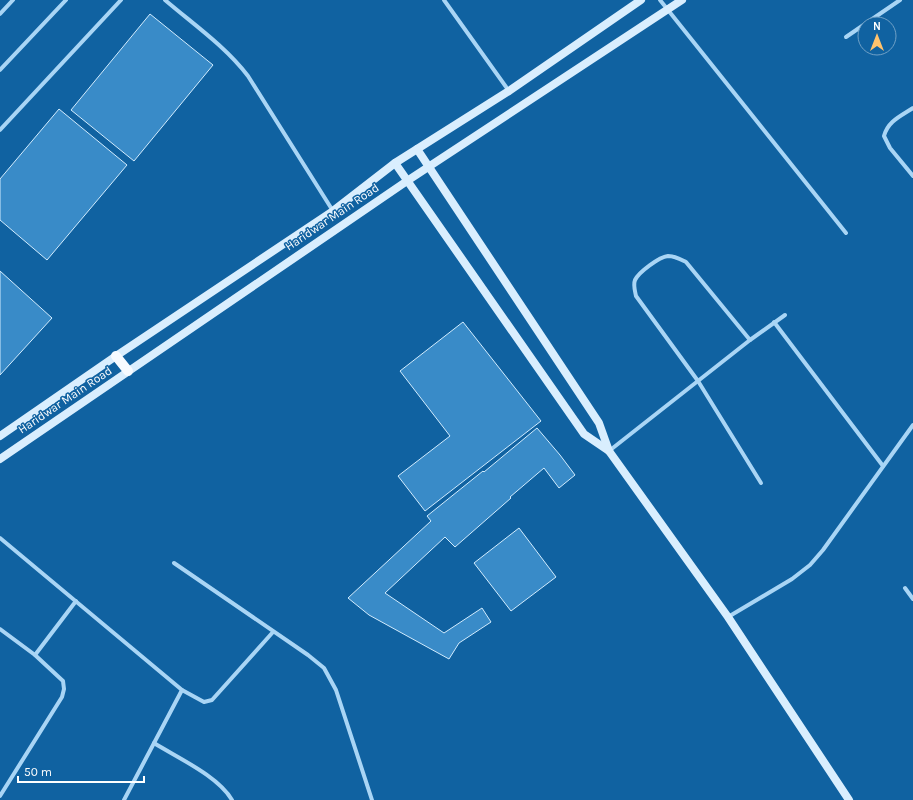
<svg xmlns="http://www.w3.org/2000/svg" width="913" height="800" font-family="Karla,sans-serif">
	<rect width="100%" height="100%" fill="#1062a1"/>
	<g fill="#398bc8" stroke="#d2ecfe">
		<path d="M150,14L213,65L134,161L71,110Z"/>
		<path d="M59,109L127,165L47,260L0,220V179Z"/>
		<path d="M0,271L52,318L0,375Z"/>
		<path d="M463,322L541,421L425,511L398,476L450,436L400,371Z"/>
		<path d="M537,428L560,455L575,475L559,488L544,468L510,497L511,498L455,547L445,537L385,593L444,633L482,608L491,622L459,643L449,659L369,615L348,598L431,521L427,516L483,471L484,472Z"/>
		<path d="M519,528L556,577L511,611L474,563Z"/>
	</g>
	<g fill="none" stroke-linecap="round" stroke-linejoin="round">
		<g stroke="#a9d5f5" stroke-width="4">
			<path d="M165,0C193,24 225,46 248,76L333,211"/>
			<path d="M444,0L509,91"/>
			<path d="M660,0L846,233"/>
			<path d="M0,14L13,0"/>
			<path d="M865,24L900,0"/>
			<path d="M846,37L865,24"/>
			<path d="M0,70L66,0"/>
			<path d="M913,108C901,116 888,121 884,136L890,148L913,176"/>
			<path d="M0,130L121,0"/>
			<path d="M774,322L883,466"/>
			<path d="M750,340L686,262C680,259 675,256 668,256C659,257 639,272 635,280C633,285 635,291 636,296L698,381L761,483"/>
			<path d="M609,451L750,340L785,315"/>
			<path d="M0,538L182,690L204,702L212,700L273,632"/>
			<path d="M174,563L308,655L324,668L336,690L372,800"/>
			<path d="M905,588L913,599"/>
			<path d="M728,617L792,579L810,565L823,550L913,425"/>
			<path d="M0,629L35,655L63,681L64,689L62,697L0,796"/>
			<path d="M35,655L76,601"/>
			<path d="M154,743C178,758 218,776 232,800"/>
			<path d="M124,800L182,690"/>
		</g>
		<g stroke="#d9eefe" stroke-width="8">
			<path d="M417,149L599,423L609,451L728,617L849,800"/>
			<path d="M395,163L584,434L609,451"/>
			<path d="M0,436L116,356L333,211L395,163L509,91L641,0"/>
			<path d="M0,459L407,181L682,0"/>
		</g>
		<path stroke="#f7fbff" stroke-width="10" d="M116,356L128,371"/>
	</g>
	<g text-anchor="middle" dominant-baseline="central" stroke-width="3" stroke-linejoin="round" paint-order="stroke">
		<g font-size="12" fill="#fff" stroke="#1062a1">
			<text transform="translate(332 217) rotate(-34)">Haridwar Main Road</text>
			<text transform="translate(65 400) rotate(-34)">Haridwar Main Road</text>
		</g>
	</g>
	<g transform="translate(877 36)"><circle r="19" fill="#1062a1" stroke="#70a1c7"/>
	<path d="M0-3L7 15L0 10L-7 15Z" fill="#ffc36d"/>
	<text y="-6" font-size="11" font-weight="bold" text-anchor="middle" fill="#ffffff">N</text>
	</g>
	<path d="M18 776v6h126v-6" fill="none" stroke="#ffffff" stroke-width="2"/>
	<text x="24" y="776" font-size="12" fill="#ffffff" stroke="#1062a1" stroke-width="3" paint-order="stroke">50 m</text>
</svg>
